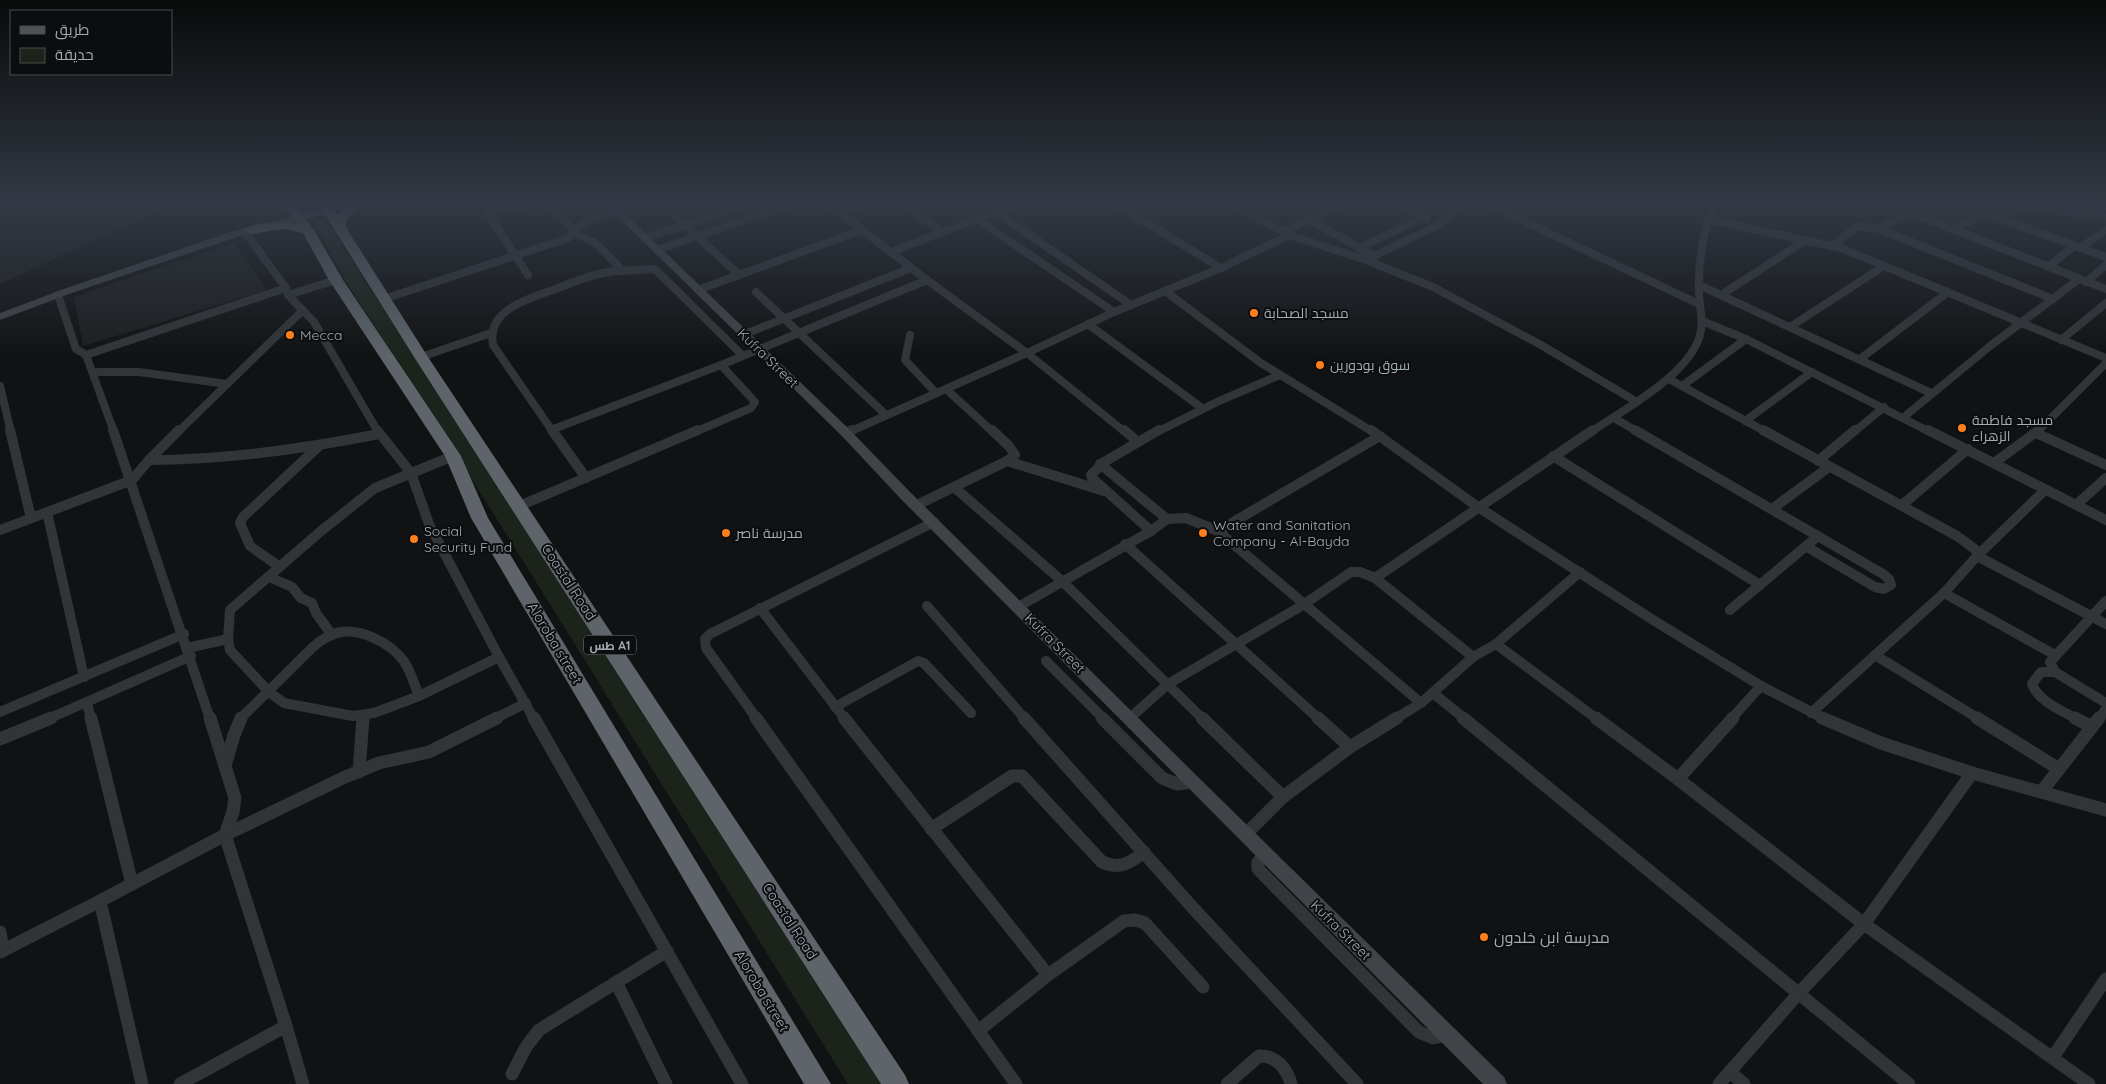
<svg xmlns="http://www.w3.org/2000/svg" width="2106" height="1084" font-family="Quicksand,Cairo,sans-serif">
	<rect width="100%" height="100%" fill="#111213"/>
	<g fill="#1d1e20">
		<path d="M0,205H172L0,284Z"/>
		<path d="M234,243L267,290L83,346L74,297Z"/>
	</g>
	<path fill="#1c231b" d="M326,220L881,1084H848L500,524L346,281L313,222Z"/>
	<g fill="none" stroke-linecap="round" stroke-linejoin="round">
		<g stroke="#323538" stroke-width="8">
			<path d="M492,205L489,212L492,220L528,275"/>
			<path d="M547,205L560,214L575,233L597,244L623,271"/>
			<path d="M664,205L739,275"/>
			<path d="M830,205L927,280L1027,353L1125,432"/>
			<path d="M905,205L942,232"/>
			<path d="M1117,205L1221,268"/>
			<path d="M1401,205L1427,219"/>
			<path d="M1490,205L1699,304"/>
			<path d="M2018,205L2106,217"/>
			<path d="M995,211L1131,305"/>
			<path d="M1413,211L1428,205"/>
			<path d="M489,212L525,205"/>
			<path d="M839,212L858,205"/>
			<path d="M977,219L1114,312"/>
			<path d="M1308,219L1374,256"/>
			<path d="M1707,219L1841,248L2106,358"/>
			<path d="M1879,229L2053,299"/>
			<path d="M1953,230L1985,213L2106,257"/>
			<path d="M245,232L286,288L288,295L314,322L378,432"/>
			<path d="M1283,232L1339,205"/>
			<path d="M1289,235L1366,260L1433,287L1541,345L1637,402"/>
			<path d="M645,238L743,205"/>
			<path d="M1833,246L1857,226L1879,229L1907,214H1914L2106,289"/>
			<path d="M1359,248L1424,217"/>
			<path d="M2080,248L2106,230"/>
			<path d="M657,250L789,205"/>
			<path d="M891,252L1012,205"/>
			<path d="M1366,260L1438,225L1463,205"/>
			<path d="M2048,267L2074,246"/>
			<path d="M2086,282L2106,265"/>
			<path d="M1699,285L1931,393"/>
			<path d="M698,290L862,230"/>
			<path d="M1165,291L1221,268L1289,235L1234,205"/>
			<path d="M756,292L885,414"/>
			<path d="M58,295L76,349L86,355"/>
			<path d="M288,295L336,280"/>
			<path d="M1721,295L1804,241"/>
			<path d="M384,299L568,238L584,223L616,210"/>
			<path d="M1702,321L1746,339L1930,432"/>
			<path d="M1088,324L1202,408"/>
			<path d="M1790,327L1884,266"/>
			<path d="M745,334L911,268"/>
			<path d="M910,335L905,360L936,393"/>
			<path d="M2061,340L2106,303"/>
			<path d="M421,357L491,333"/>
			<path d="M1860,359L1948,292"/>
			<path d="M93,372H139L227,384"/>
			<path d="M1669,379L1766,432"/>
			<path d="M0,386L11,432"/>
			<path d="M1682,386L1746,339"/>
			<path d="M946,389L993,432"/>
			<path d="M1904,417L1990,346L2079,279"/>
			<path d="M1614,418L1638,432"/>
			<path d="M1745,421L1812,372"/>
			<path d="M551,430L721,365L927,280"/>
			<path d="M114,432L86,355L286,288"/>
			<path d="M178,432L303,310"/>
			<path d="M553,432L493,345C486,308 532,298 558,288C575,282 591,274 609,272C624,270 640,270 655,269L742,355"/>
			<path d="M695,432L751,408L755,402L721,365"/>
			<path d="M849,432L1027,353L1114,312L1165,291L1261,363L1373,432"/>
			<path d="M1157,432L1219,401L1280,375"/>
			<path d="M1591,432C1624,409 1695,372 1701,330C1703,317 1699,304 1699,292C1698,262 1703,233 1713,205"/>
			<path d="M1854,432L1884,407"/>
			<path d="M2037,432L2106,363"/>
		</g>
		<g stroke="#323538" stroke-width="10">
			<path d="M10,430L31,518"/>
			<path d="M113,430L210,719"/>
			<path d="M377,430L411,473L429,524L499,657L534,719"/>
			<path d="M552,430L586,478"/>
			<path d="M1124,430L1138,442"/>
			<path d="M1371,430L1478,507L1653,620L1761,686L1825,719"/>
			<path d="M1635,430L1883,574L1889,579L1891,585L1884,589L1875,587L1807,547"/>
			<path d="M1763,430L1957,536L1976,550L1977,556L2106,624"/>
			<path d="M1928,430L2106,520"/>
			<path d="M846,433L852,430"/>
			<path d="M2036,433L2106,465"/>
			<path d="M1553,456L1760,585"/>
			<path d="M149,460C227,460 303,449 379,434"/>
			<path d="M1007,461L1104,491"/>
			<path d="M1818,461L1855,430"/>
			<path d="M1994,463L2039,430"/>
			<path d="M1100,464L1167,519L1186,518L1218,531L1421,703"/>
			<path d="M954,487L1062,581L1203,719"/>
			<path d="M917,505L1007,461L1015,455L1009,446L992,430"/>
			<path d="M1902,505L1968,449"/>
			<path d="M2076,505L2106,478"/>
			<path d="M519,506L698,430"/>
			<path d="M1772,509L1829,467"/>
			<path d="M47,512L84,677"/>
			<path d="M0,530L132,480L149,460L179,430"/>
			<path d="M1151,531L1092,478L1091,475L1104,462L1159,430"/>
			<path d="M1218,531L1380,436"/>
			<path d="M1125,544L1319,719"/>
			<path d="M280,567L250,546L240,523L243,517L319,446"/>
			<path d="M269,577L292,587L301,598L312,603L316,613L332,635"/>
			<path d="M1375,578L1593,430"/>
			<path d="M1944,593L2055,655"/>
			<path d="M2106,601L2050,662L2055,672L2106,703"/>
			<path d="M927,606L1025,719"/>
			<path d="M1018,607L1151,531L1167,519"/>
			<path d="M760,608L845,719"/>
			<path d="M1730,610L1818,536"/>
			<path d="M228,639L230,610L321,531L375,488L453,456"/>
			<path d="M1496,644L1597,719"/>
			<path d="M187,648L228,639L230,650L269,692L284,703L353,716L374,713L419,696L499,657"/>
			<path d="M1875,655L1979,719"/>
			<path d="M1046,661L1104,719"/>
			<path d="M2055,672H2041L2032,684C2038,701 2062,711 2077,719"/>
			<path d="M1433,693L1465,719"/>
			<path d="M87,703L91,719"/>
			<path d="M835,707L918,661L924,663L971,713"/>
			<path d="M0,712L184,634"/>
			<path d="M1811,713L1944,593L1977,556L2045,490"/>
			<path d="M1130,718L1168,684L1303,605L1351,572H1360L1375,578L1473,657"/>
			<path d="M48,719L191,656"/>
			<path d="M240,719L313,647C321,640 330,634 341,632C362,629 390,643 403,660C411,671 414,684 419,696"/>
			<path d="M363,719V716"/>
			<path d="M494,719L526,703"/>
			<path d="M757,719L706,648L705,639L710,634L934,522"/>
			<path d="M1395,719L1421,703L1473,657L1496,644L1580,572"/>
			<path d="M1731,719L1761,686"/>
			<path d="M2098,719L2106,709"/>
		</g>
		<g stroke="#323538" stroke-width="13">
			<path d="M91,718L132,884L100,901L142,1084"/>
			<path d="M534,718L742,1084"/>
			<path d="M756,718L1016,1084"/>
			<path d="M844,718L1048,975"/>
			<path d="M1024,718L1193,908L1357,1084"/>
			<path d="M1102,718L1162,778L1177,784L1192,782"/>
			<path d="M1202,718L1283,797"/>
			<path d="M1318,718L1350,747"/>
			<path d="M1463,718L1909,1084"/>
			<path d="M1596,718L1678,779L1864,924L2089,1084"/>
			<path d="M1822,718L1881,743L1972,773L2106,810"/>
			<path d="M1977,718L2059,769"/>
			<path d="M2075,718L2092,727"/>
			<path d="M0,739L51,718"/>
			<path d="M225,766L234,735L241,718"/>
			<path d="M359,772L363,718"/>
			<path d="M1678,779L1733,718"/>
			<path d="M2042,791L2099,718"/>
			<path d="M931,829L1012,776H1022L1102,862C1120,870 1130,863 1144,852"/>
			<path d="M1245,835L1283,797L1350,747L1397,718"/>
			<path d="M1265,855L1258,862V869L1419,1032L1433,1038L1447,1035"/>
			<path d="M132,884L225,835L345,777L379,763L429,752L497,718"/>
			<path d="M0,932L3,951"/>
			<path d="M0,952L100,901"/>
			<path d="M616,982L666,1084"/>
			<path d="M286,1026L303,1084"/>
			<path d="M978,1031L1048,975L1124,921L1135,920L1145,923L1203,987"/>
			<path d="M2053,1057L2106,979"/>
			<path d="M1730,1072L1744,1084"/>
			<path d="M512,1074L526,1047L539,1030L667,951"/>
			<path d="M180,1084L286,1026L225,835L233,812L235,798L210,718"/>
			<path d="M1227,1084L1259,1056C1276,1055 1287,1069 1291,1084"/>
			<path d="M1719,1084L1798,994L1864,924L1972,773"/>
		</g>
		<g fill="#404449" fill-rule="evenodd">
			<path d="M606,205H616L850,430L909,491L1198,777L1504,1077L1507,1084H1483L899,497L842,436Z"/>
			<path d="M299,215L304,218L303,220L240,236L69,294L0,320V313L61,290L233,231Z"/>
		</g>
		<g fill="#4e5258" fill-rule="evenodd">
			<path d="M334,205H351L350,207L299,221L294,218L295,216Z"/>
			<path d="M2065,205H2106V211L2070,208Z"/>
		</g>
		<g fill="#5e646a" fill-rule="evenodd">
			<path d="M284,205H296L314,230L343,280L461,456L488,518L831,1084H804L471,518L445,456L329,280L303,233L284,229L251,234L245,230C253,221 285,221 297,224Z"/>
			<path d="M319,205H331L337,215L349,205H363L349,216L345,226L428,357L905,1075L909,1084H881L414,357Z"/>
		</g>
	</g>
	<linearGradient id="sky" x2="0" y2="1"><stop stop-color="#090a0a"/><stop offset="0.57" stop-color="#323944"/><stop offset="1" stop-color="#323944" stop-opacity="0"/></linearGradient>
	<rect width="2106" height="357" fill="url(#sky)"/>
	<g fill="#ff7e1d" stroke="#0c0d0e" stroke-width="2">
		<circle cx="1254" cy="313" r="5"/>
		<circle cx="290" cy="335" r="5"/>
		<circle cx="1320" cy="365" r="5"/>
		<circle cx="1962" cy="428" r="5"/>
		<circle cx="726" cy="533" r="5"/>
		<circle cx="1203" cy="533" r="5"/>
		<circle cx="414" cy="539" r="5"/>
		<circle cx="1484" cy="937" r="5"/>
	</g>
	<g text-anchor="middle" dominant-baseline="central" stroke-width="4" stroke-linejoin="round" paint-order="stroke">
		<rect fill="#0c0d0e" stroke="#747c83" stroke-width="1" x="584" y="635.5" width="52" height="19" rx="4"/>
		<g font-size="12" font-weight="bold" fill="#a1acb5">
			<text x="610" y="645">طس A1</text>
		</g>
		<g font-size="14" fill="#a1acb5" stroke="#0c0d0e" text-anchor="start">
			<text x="1264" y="313">مسجد الصحابة</text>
			<text x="300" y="335">Mecca</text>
			<text x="1330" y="365">سوق بودورين</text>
			<text x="1972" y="420">مسجد فاطمة<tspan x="1972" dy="16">الزهراء</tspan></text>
			<text x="1213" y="525">Water and Sanitation<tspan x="1213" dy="16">Company - Al-Bayda</tspan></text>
			<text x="424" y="531">Social<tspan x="424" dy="16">Security Fund</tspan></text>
			<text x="736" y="533">مدرسة ناصر</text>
		</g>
		<g font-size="14" fill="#a1acb5" stroke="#0c0d0e">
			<text transform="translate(768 358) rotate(44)">Kufra Street</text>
			<text transform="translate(569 582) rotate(57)">Coastal Road</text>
			<text transform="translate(555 643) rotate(59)">Aloroba street</text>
			<text transform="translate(1055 643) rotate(45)">Kufra Street</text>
			<text transform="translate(790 921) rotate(57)">Coastal Road</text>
			<text transform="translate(1341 930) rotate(45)">Kufra Street</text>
			<text transform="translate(762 991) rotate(59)">Aloroba street</text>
		</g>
		<g font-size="16" fill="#a1acb5" stroke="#0c0d0e" text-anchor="start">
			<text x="1494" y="937">مدرسة ابن خلدون</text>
		</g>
	</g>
	<rect x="10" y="10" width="162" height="65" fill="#0c0d0e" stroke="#484d51"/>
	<rect x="20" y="26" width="25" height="8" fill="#4e5258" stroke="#484d51"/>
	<text x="55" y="35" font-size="15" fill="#a1acb5">طريق</text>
	<rect x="20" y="48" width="25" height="15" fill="#1c231b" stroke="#484d51"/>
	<text x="55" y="60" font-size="15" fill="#a1acb5">حديقة</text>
</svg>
